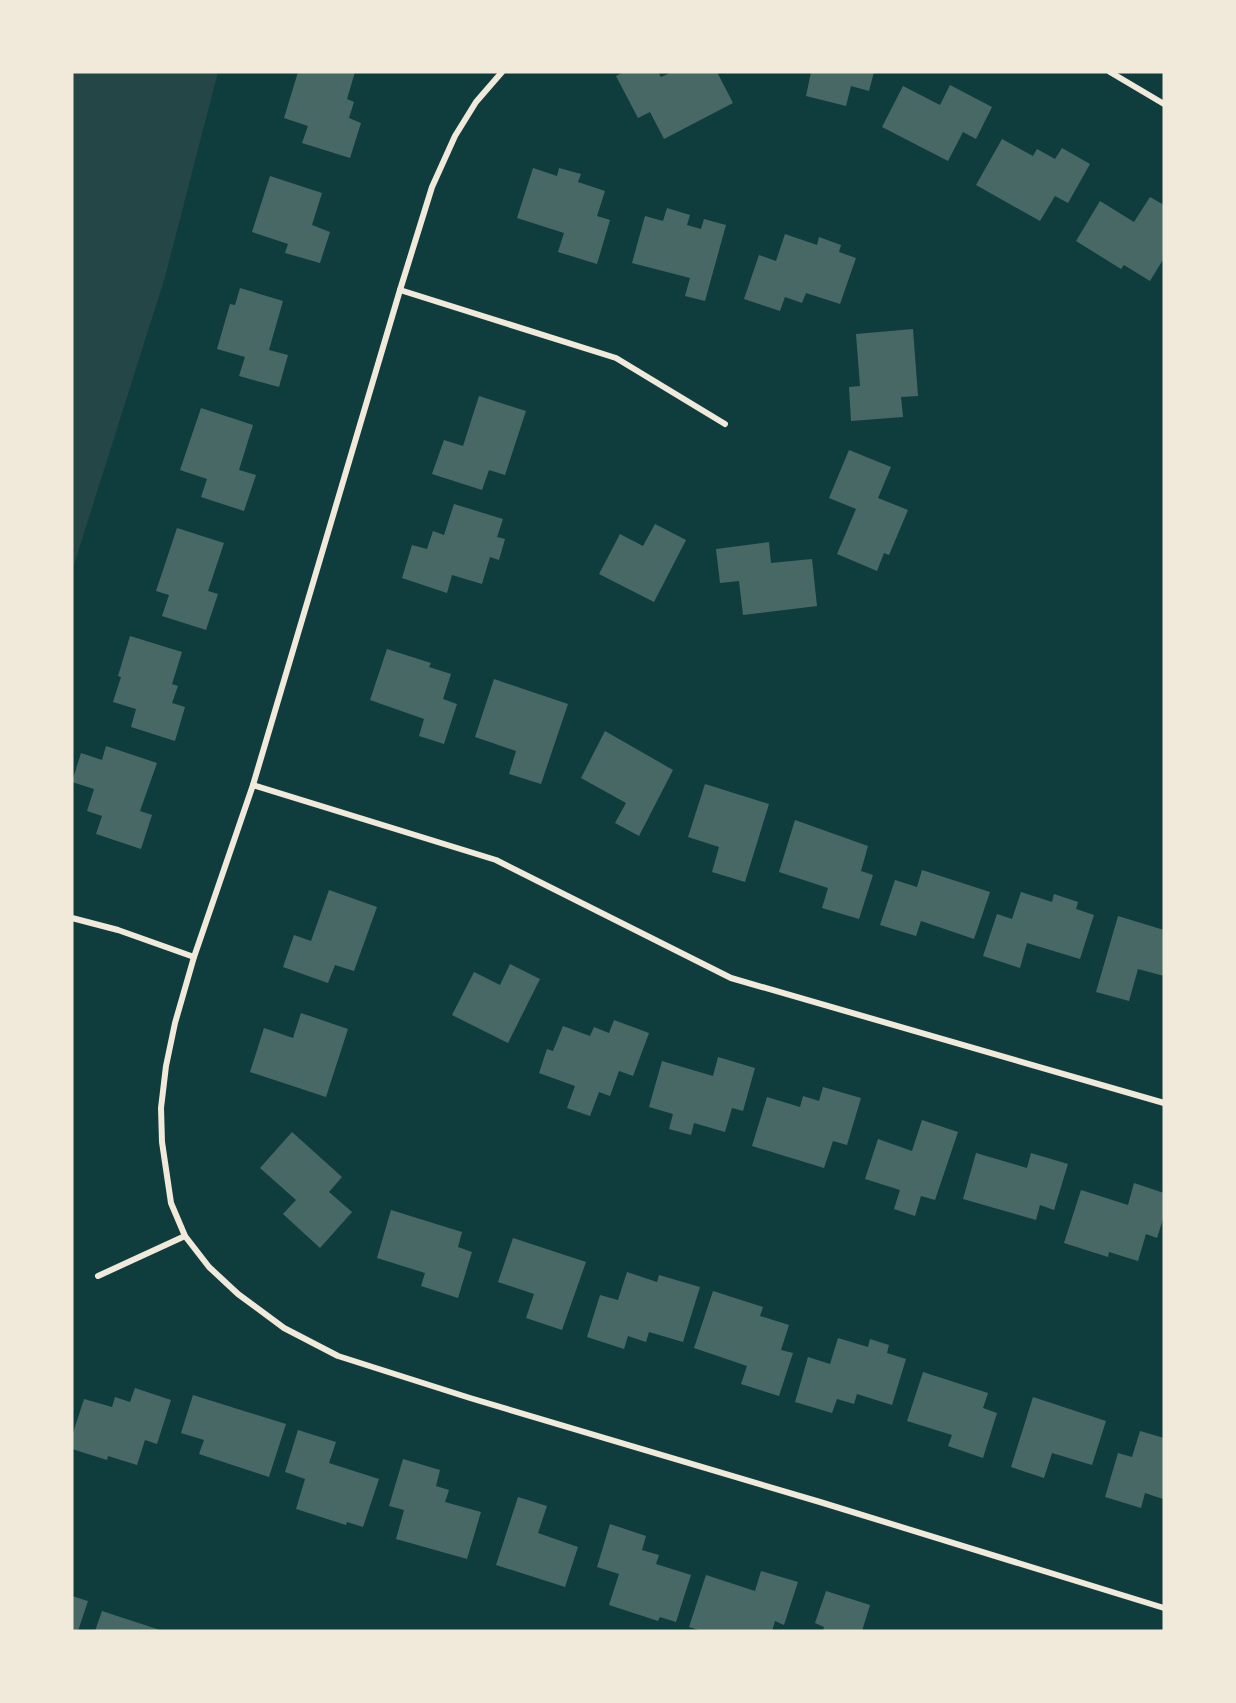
<svg xmlns="http://www.w3.org/2000/svg" width="1236" height="1703" font-family="Arial,sans-serif">
	<rect width="100%" height="100%" fill="#0f3d3e"/>
	<path fill="#244646" d="M72,72H218L165,277L72,571Z"/>
	<g fill="#486865">
		<path d="M298,72H355L347,99L354,102L349,118L361,123L350,158L302,143L308,126L284,118Z"/>
		<path d="M624,72H658L661,77L672,72H717L733,103L664,139L650,112L638,118L616,76Z"/>
		<path d="M811,72H874L869,91L851,86L846,106L806,96Z"/>
		<path d="M950,85L992,107L976,139L963,132L948,161L882,127L903,86L940,105Z"/>
		<path d="M1002,139L1033,156L1037,149L1055,159L1062,148L1090,164L1068,203L1055,196L1040,221L976,185Z"/>
		<path d="M533,168L557,176L559,168L581,174L578,182L605,191L597,216L610,220L597,264L558,252L564,233L517,218Z"/>
		<path d="M270,176L322,193L312,225L330,232L320,263L285,253L288,244L252,232Z"/>
		<path d="M1150,197L1164,205V258L1150,281L1124,265L1121,269L1076,241L1100,201L1134,222Z"/>
		<path d="M667,208L690,215L687,225L701,229L704,219L726,225L705,301L685,296L690,278L632,263L645,216L663,221Z"/>
		<path d="M785,234L817,245L819,237L841,245L839,252L856,258L840,304L806,293L802,303L785,297L780,311L744,299L759,255L776,261Z"/>
		<path d="M240,288L283,301L269,350L288,355L279,387L239,376L245,357L217,349L230,304L235,305Z"/>
		<path d="M913,329L918,396L901,397L903,417L851,421L849,387L860,386L856,334Z"/>
		<path d="M479,396L526,411L505,475L489,470L482,490L432,474L444,440L463,446Z"/>
		<path d="M201,408L253,425L239,470L256,475L244,511L201,497L207,479L180,470Z"/>
		<path d="M849,450L891,467L878,498L908,510L889,555L884,553L877,571L837,554L856,509L829,498Z"/>
		<path d="M454,504L503,519L497,537L505,539L499,560L490,557L482,584L452,575L447,593L402,578L412,545L427,549L433,531L444,535Z"/>
		<path d="M655,524L686,540L654,602L599,574L620,534L643,546Z"/>
		<path d="M177,528L224,543L208,591L218,594L206,630L162,616L169,595L156,591Z"/>
		<path d="M769,542L771,563L812,559L817,606L743,615L739,581L720,583L716,549Z"/>
		<path d="M130,636L182,652L172,684L178,686L172,703L185,707L175,741L131,727L136,709L113,702L121,677L118,676Z"/>
		<path d="M387,649L431,663L429,667L451,674L443,699L457,704L444,744L419,736L424,719L370,700Z"/>
		<path d="M494,679L568,704L541,784L509,774L516,751L475,737Z"/>
		<path d="M605,731L673,770L639,836L615,823L626,803L581,778Z"/>
		<path d="M106,746L157,763L140,811L152,815L141,849L96,834L102,816L87,811L94,789L72,782L81,753L102,760Z"/>
		<path d="M705,784L769,804L745,882L712,872L719,847L688,837Z"/>
		<path d="M795,820L868,846L861,871L873,875L859,919L822,908L828,888L779,872Z"/>
		<path d="M922,870L990,892L974,939L921,921L916,936L880,925L895,880L917,887Z"/>
		<path d="M329,890L377,907L354,971L335,965L328,983L283,967L294,935L311,941Z"/>
		<path d="M1021,892L1052,902L1054,894L1078,902L1076,909L1094,915L1080,959L1027,943L1020,968L983,956L997,914L1012,919Z"/>
		<path d="M1118,916L1164,930V976L1138,969L1129,1001L1096,992Z"/>
		<path d="M510,964L540,979L508,1043L452,1015L474,972L500,985Z"/>
		<path d="M301,1013L348,1029L326,1097L250,1072L264,1028L293,1038Z"/>
		<path d="M614,1020L649,1033L633,1076L619,1071L610,1096L599,1092L590,1116L567,1108L575,1086L539,1073L547,1049L553,1051L563,1026L590,1036L594,1027L609,1033Z"/>
		<path d="M718,1057L755,1068L743,1111L732,1108L725,1132L694,1123L691,1135L669,1129L673,1114L649,1107L662,1061L713,1076Z"/>
		<path d="M823,1087L861,1098L847,1145L833,1141L824,1168L752,1146L767,1097L800,1107L803,1096L819,1101Z"/>
		<path d="M922,1120L958,1132L935,1200L921,1196L915,1216L894,1209L900,1190L865,1179L878,1139L912,1151Z"/>
		<path d="M292,1132L342,1177L329,1192L352,1212L320,1248L283,1214L296,1200L260,1168Z"/>
		<path d="M976,1153L1027,1168L1031,1153L1068,1164L1054,1210L1040,1205L1036,1220L963,1199Z"/>
		<path d="M1134,1183L1164,1193V1216L1157,1238L1146,1234L1138,1261L1109,1252L1108,1257L1064,1243L1081,1190L1128,1205Z"/>
		<path d="M391,1210L462,1232L458,1247L472,1252L458,1298L421,1286L425,1273L377,1258Z"/>
		<path d="M513,1238L586,1262L562,1330L526,1318L534,1294L498,1282Z"/>
		<path d="M627,1272L657,1282L659,1275L700,1287L683,1342L649,1332L646,1342L628,1336L624,1349L587,1337L600,1295L618,1300Z"/>
		<path d="M713,1291L763,1307L760,1316L789,1325L781,1350L793,1353L779,1396L741,1384L747,1366L694,1348Z"/>
		<path d="M838,1338L868,1347L870,1339L889,1345L887,1353L906,1359L892,1405L857,1394L854,1404L837,1399L832,1413L795,1402L808,1357L830,1364Z"/>
		<path d="M923,1372L988,1393L983,1408L997,1413L983,1458L948,1446L952,1435L907,1421Z"/>
		<path d="M135,1388L171,1400L157,1444L145,1440L137,1465L108,1456L107,1460L72,1449V1436L84,1399L112,1407L115,1397L130,1402Z"/>
		<path d="M193,1395L286,1424L269,1477L199,1454L204,1440L181,1433Z"/>
		<path d="M1033,1397L1106,1421L1092,1465L1052,1453L1044,1478L1011,1467Z"/>
		<path d="M298,1430L336,1442L329,1463L379,1479L363,1527L347,1522L346,1525L296,1509L305,1479L285,1472Z"/>
		<path d="M1140,1431L1164,1438L1163,1499L1145,1493L1141,1508L1105,1497L1118,1453L1132,1457Z"/>
		<path d="M403,1459L440,1470L436,1486L449,1490L445,1502L481,1512L467,1559L396,1539L404,1510L389,1506Z"/>
		<path d="M518,1497L547,1506L538,1533L578,1547L565,1587L496,1565Z"/>
		<path d="M610,1524L646,1536L642,1550L659,1555L656,1564L691,1575L676,1622L660,1617L658,1621L609,1605L619,1574L597,1567Z"/>
		<path d="M761,1571L798,1582L784,1625L775,1621L772,1631H702L689,1627L706,1575L755,1591Z"/>
		<path d="M826,1591L870,1605L862,1631H823L824,1627L815,1623Z"/>
		<path d="M72,1596L88,1601L78,1631H72Z"/>
		<path d="M102,1611L163,1631H95Z"/>
	</g>
	<g fill="none" stroke-linecap="round" stroke-linejoin="round">
		<g stroke="#f1e9da" stroke-width="6">
			<path d="M502,72L476,102L455,136L432,187L400,290L253,785L194,957L175,1023L166,1066L161,1108L162,1142L171,1203L185,1236L209,1267L238,1294L284,1328L338,1356L470,1398L820,1502L1164,1608"/>
			<path d="M1110,72L1164,104"/>
			<path d="M400,290L616,358L725,424"/>
			<path d="M253,785L496,860L731,978L1164,1103"/>
			<path d="M72,918L118,930L194,957"/>
			<path d="M98,1276L185,1236"/>
		</g>
	</g>
	<rect width="1236" height="1703" fill="none" stroke="#f1e9da" stroke-width="147"/>
</svg>
